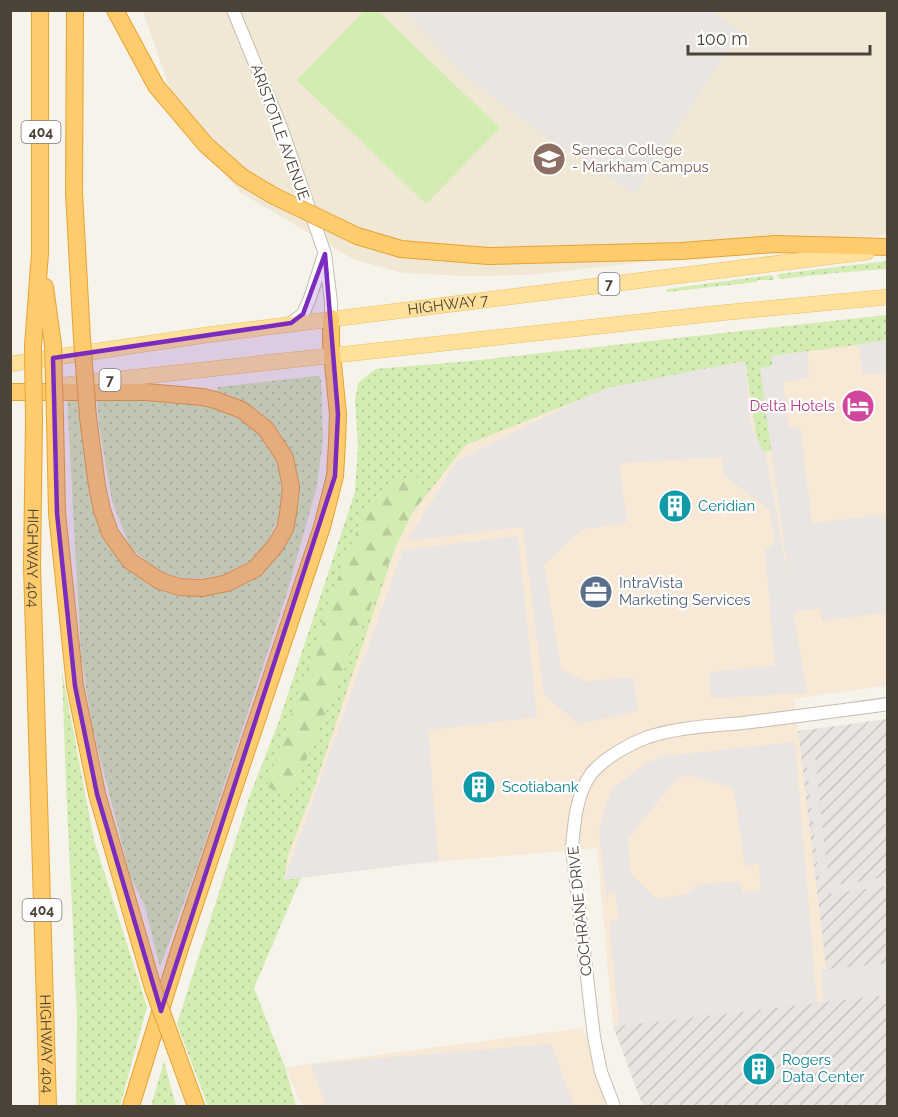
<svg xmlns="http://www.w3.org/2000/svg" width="898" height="1117" font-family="Raleway,sans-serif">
	<defs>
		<pattern id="industrial-furrows" width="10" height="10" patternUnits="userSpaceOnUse" patternTransform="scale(1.5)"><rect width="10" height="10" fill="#e9e4df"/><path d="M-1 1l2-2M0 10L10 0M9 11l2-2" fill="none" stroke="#c9c5c0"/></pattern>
		<pattern id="grass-dots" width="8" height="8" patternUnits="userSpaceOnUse" patternTransform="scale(1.5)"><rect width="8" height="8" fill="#d3ecb2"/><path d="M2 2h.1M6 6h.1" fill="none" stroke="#b7cc9a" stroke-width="1.8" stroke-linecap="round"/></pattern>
		<pattern id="forest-firs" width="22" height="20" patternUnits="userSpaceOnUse" patternTransform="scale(1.5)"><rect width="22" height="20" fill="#d3ecb2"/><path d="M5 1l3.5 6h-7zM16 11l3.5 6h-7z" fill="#b7cc9a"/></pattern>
	</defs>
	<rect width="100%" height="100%" fill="#f6f3eb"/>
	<g fill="#f8e9d6">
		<path d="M887,325V685L794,699L830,1002L613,1026L597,848L284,875L323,720L428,463L563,390Z"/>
		<path d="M583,1028L609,1106H302L285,1067Z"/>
	</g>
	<path fill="url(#industrial-furrows)" d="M887,719V1106H643L613,1026L830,1001L798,731Z"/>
	<path fill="#f0e8d4" d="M143,11H887V235L529,275L468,276L404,273L355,260L241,193L182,125Z"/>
	<g fill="url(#grass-dots)">
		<path d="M887,261V269L835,273L780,279L777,276L779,274Z"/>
		<path d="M772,275L774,277L773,280H758L756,282L667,292L666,291L667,289Z"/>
		<path d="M887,315V341L772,356L773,450L759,453L745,361L608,388L466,445L412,513L396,546L316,782L289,853L284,879L301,878L254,988L285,1067L296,1106H208L177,1024L250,795L279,721L355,492L358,445L355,401L358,383L375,369L470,361Z"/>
		<path d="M315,376H319L321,380L323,439L317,486L286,596L198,864L160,967L145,906L130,876L92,725L81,655L67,397L80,396L100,527L117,557L145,582L173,592L226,590L295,520L299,499L298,481L291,454L280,433L259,411L233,399L216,394L218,387Z"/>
		<path d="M137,397L207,406L237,416L255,429L273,452L283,481V497L280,515L266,545L248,563L231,573L204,578H182L158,571L130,547L112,501L99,426L97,399Z"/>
		<path d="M62,672L94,840L147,1007L120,1106H76L77,1015L66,783Z"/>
		<path d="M164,1061L176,1106H151Z"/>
	</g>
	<path fill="url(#forest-firs)" d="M414,473L428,492L412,513L396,546L297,782L282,793L266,787L346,555L372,498Z"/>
	<path fill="#d3ecb2" d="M364,11H378L500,128L426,204L297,80Z"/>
	<g fill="#e8e5e2" fill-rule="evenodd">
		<path d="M404,11H712L740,31L635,194L548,138L466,77Z"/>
		<path d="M887,340V372L863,375L859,344Z"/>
		<path d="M807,351L809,378L783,382L789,428L800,427L812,523L887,514L888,612L822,621L820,608L793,612L807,693L711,698L709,672L775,666L765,549L775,543L770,510L724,476L722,457L619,463L627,522L581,530L544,565L561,669L585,682L633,677L638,711L578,724L544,694L523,527L407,541L457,461L579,400L608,388L745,361L751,427L766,456L791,594L760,368L773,366L771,356Z"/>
		<path d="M518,536L537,717L428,730L438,861L284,880L403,550Z"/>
		<path d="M795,742L817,1003L619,1026L609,921L618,920L616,892L606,895L599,829L611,790L644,764L665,756ZM691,776L734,788L745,866L759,863L761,890L743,893L739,881L696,885L689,894L655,899L630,873L628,838L678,777Z"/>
		<path d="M815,755L828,879L819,880L806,756Z"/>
		<path d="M887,877V886L831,894L829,886Z"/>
		<path d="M887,963V995L824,1002L821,970Z"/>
		<path d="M551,1044L574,1106H326L311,1064Z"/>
	</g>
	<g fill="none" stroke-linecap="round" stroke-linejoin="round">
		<g stroke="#c6bdaf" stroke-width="14">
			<g id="minor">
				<path d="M233,10L281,127L325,254L331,302V318"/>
				<path d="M291,323L303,314L310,298L323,258"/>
				<path d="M614,1106L601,1072L594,1037L572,848C574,824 576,795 591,774C604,758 629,744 648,737C678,727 712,726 743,723C791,717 839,711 888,704"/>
			</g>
		</g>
		<g stroke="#ecc063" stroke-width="16">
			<g id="major">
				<path id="s1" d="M10,364L206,335L867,252"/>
				<path d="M55,386L720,313L888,297"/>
			</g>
		</g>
		<g stroke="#e7a234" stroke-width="18">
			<g id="highway">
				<path d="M75,10L74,193L82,339"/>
				<path d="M115,10L156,86L206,145L242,177L274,196"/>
				<path d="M357,236L401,249L488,256L681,251L775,244L888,247"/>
				<path d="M45,287L53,345"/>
				<path d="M33,346L40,253V10"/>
				<path d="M10,392H146L203,397L215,400L242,410L266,429L285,458L291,487L288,514L285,529L275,546L255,569L227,583L203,588L180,587L160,581L130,561L110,533L102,510L97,486L88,417"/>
				<path d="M55,419L57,513L75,686L97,794L153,988"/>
				<path id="s2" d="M34,420L32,566L48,1106"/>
				<path d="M176,1051L196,1106"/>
				<path d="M131,1106L180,948L322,527L335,476L337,443L338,414L331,344V318"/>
			</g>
		</g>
		<use href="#minor" stroke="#fff" stroke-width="12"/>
		<use href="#major" stroke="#ffe19b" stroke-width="15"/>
		<use href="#highway" stroke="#ffcc6d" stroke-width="16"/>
		<g stroke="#e7a234" stroke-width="18" stroke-linecap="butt">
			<g id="highway-bridge">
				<path d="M274,196L357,236"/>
				<path d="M82,339L88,417"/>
				<path d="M53,345L55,419"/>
				<path d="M33,346L34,420"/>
				<path d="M153,988L176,1051"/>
			</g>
		</g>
		<use href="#highway-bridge" stroke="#ffcc6d" stroke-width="16"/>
	</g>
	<path fill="#7b2cbf" fill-opacity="0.2" stroke="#7b2cbf" stroke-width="4.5" stroke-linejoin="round" d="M325,254L338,414L335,476L161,1011L97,794L75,686L57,513L53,358L291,323L303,314Z"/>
	<defs>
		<g id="university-disc" transform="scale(1.725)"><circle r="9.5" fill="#8d6e63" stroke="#fff"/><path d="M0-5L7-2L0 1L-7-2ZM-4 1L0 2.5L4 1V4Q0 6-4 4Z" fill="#fff"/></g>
		<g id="hotel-disc" transform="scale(1.725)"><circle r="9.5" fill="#d1479c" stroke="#fff"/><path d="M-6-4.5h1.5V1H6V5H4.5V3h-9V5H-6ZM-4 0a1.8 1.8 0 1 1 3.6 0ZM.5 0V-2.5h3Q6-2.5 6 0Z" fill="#fff"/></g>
		<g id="building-disc" transform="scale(1.725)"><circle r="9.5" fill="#0f9aa8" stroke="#fff"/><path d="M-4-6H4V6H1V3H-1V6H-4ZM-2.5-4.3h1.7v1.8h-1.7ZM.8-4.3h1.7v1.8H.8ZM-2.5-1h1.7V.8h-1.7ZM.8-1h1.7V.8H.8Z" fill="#fff"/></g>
		<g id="office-disc" transform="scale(1.725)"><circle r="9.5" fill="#5c6f8a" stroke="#fff"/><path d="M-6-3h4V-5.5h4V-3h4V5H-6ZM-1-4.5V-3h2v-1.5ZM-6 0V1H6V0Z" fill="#fff"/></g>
	</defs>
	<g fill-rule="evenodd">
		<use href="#university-disc" x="549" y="159"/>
		<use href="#hotel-disc" x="858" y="406"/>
		<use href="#building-disc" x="675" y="506"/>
		<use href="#office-disc" x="596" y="592"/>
		<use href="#building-disc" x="479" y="787"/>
		<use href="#building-disc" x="759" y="1069"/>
	</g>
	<g text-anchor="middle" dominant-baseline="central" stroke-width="4.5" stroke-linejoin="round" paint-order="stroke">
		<g fill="#fff" stroke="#817b74" stroke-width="1.5">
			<rect x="21.5" y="121" width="39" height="22" rx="4.5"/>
			<rect x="598.5" y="273" width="21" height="22" rx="4.5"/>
			<rect x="99.5" y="369" width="21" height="22" rx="4.5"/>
			<rect x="22.5" y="899" width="39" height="22" rx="4.5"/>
		</g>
		<g font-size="14" font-weight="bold" fill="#4b4338">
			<text x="41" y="132">404</text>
			<text x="609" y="284">7</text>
			<text x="110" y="380">7</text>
			<text x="42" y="910">404</text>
		</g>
		<g font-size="15" fill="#4b4338" stroke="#fff">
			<text transform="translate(280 132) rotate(70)">ARISTOTLE AVENUE</text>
			<text stroke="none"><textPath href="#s1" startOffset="442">HIGHWAY 7</textPath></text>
			<text stroke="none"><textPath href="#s2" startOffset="138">HIGHWAY 404</textPath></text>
			<text transform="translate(580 911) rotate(-96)">COCHRANE DRIVE</text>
			<text stroke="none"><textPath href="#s2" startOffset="624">HIGHWAY 404</textPath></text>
		</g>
		<g font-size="15" fill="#785e54" stroke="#fff" text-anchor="start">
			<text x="572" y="150">Seneca College<tspan x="572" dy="17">- Markham Campus</tspan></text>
		</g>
		<g font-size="15" fill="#b23c85" stroke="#fff" text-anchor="end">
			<text x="835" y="406">Delta Hotels</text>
		</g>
		<g font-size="15" fill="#0d838f" stroke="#fff" text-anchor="start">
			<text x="698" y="506">Ceridian</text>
			<text x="502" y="787">Scotiabank</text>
			<text x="782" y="1060">Rogers<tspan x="782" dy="17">Data Center</tspan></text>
		</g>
		<g font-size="15" fill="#4e5e75" stroke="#fff" text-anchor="start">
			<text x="619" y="583">IntraVista<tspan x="619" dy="17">Marketing Services</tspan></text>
		</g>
	</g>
	<rect width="898" height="1117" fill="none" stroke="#4b4338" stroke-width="24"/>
	<path d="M688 45v9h182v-9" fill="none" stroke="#4b4338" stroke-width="3"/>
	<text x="697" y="45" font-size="18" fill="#4b4338" stroke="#ffffff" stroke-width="4.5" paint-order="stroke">100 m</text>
</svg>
